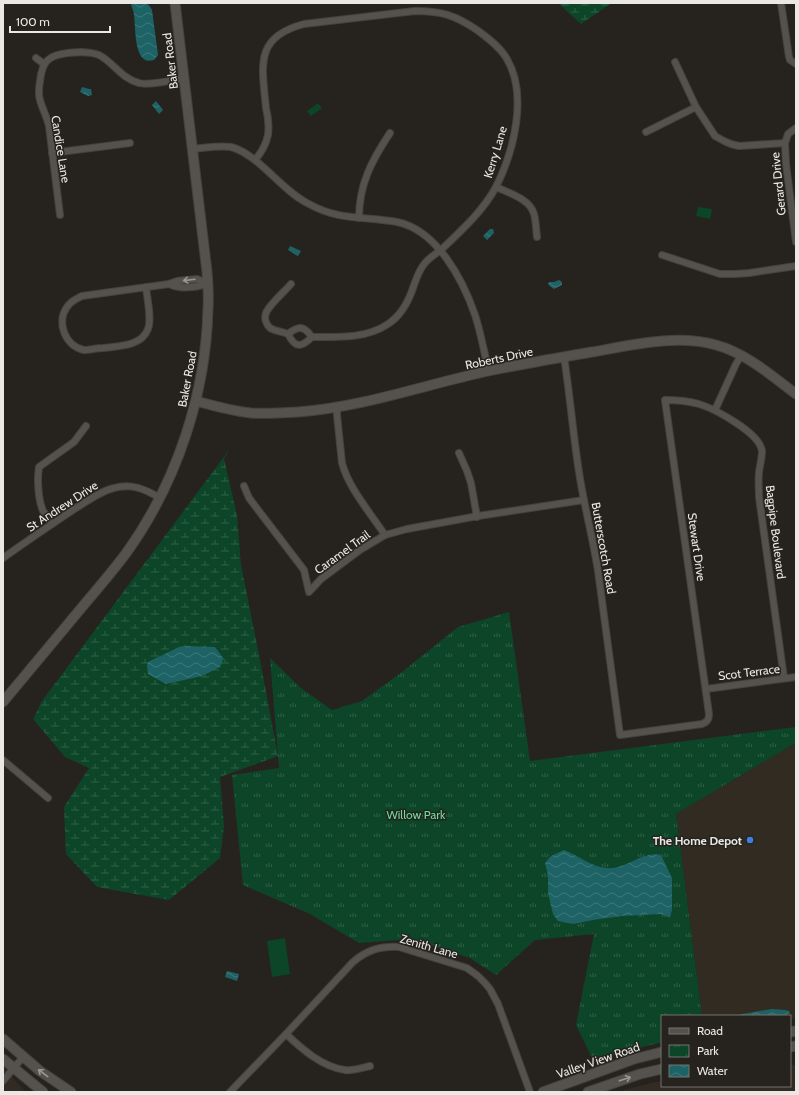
<svg xmlns="http://www.w3.org/2000/svg" width="799" height="1095" font-family="Cabin,sans-serif">
	<defs>
		<pattern id="wetland-marsh" width="20" height="14" patternUnits="userSpaceOnUse"><rect width="20" height="14" fill="#0c4527"/><path d="M1 5h8M5 5V1M11 12h8M15 12V8" fill="none" stroke="#306046"/></pattern>
		<pattern id="park-tufts" width="24" height="20" patternUnits="userSpaceOnUse"><rect width="24" height="20" fill="#0c4527"/><path d="M3 7l-1-3M5 7V3M7 7l1-3M15 17l-1-3M17 17v-4M19 17l1-3" fill="none" stroke="#306046"/></pattern>
		<pattern id="water-waves" width="16" height="10" patternUnits="userSpaceOnUse"><rect width="16" height="10" fill="#1d6365"/><path d="M0 5q4-4 8 0t8 0" fill="none" stroke="#3e797b"/></pattern>
	</defs>
	<rect width="100%" height="100%" fill="#26231f"/>
	<g fill="#312b22">
		<path d="M794,744H796V1018L790,1019V1016H702L676,814Z"/>
		<path d="M790,1065H796V1092H617L651,1083L662,1081V1086H790Z"/>
		<path d="M3,1067L26,1092H3Z"/>
	</g>
	<g fill="#0c4527">
		<path d="M318,103L322,108L311,116L307,111Z"/>
		<path d="M698,207L712,209L710,219L696,216Z"/>
		<path d="M285,938L290,974L272,977L267,941Z"/>
	</g>
	<g fill="url(#wetland-marsh)">
		<path d="M558,3H612L581,24Z"/>
		<path d="M229,450L224,459L237,515L241,565L261,665L278,756L220,777L224,826L220,858L169,900L97,887L66,854L64,807L89,768L65,757L33,719L42,701Z"/>
	</g>
	<path fill="url(#park-tufts)" d="M509,612L530,761L796,727V744H794L676,814L702,1016H662V1042L593,1060L576,1025L594,934L535,940L496,975L470,958L411,939L359,943L310,914L243,885L232,775L279,768L270,658L301,688L332,710L362,701L402,672L458,627Z"/>
	<g fill="url(#water-waves)">
		<path d="M131,3C141,3 147,0 152,10L158,55L154,60C133,67 136,27 134,15C134,11 131,7 131,3Z"/>
		<path d="M82,87L89,89H91L92,95L88,96L80,92Z"/>
		<path d="M156,101L163,110L159,114L152,105Z"/>
		<path d="M490,229H493L494,233L487,240L483,236Z"/>
		<path d="M290,246L301,251L298,256L288,250Z"/>
		<path d="M559,280L561,281L562,283V285L554,289L551,287L548,284L549,282H554Z"/>
		<path d="M184,646L215,647L224,659L223,660L220,667L202,676L166,684L148,674L147,665L148,662L179,647Z"/>
		<path d="M564,850C580,856 595,870 613,868C631,866 643,851 661,855L672,878V910L670,917L661,914L621,916L593,920L573,924L558,921L553,914L548,893V875L545,863L551,856Z"/>
		<path d="M227,971L239,974L237,981L225,977Z"/>
		<path d="M772,1009L785,1010L789,1011L790,1013L783,1016H731Z"/>
	</g>
	<g fill="none" stroke-linecap="round" stroke-linejoin="round">
		<g stroke="#44423e" stroke-width="8">
			<g id="street">
				<path d="M781,3L789,57L790,60L796,64"/>
				<path d="M36,58L44,64"/>
				<path d="M675,62L696,107L715,136L724,141L731,144L739,146L785,143"/>
				<path d="M796,128L788,134L785,143L786,164L796,242"/>
				<path d="M646,132L696,107"/>
				<path d="M192,149C205,148 219,145 231,147C243,150 253,158 262,166C277,179 291,195 309,204C339,221 365,216 397,222C437,230 463,280 475,315C481,333 484,353 489,371"/>
				<path d="M52,153L130,143"/>
				<path d="M255,160C261,153 266,145 268,135C269,127 268,116 266,108C262,66 254,37 304,24L415,11C441,11 455,15 477,30C488,38 500,47 507,59C528,95 514,151 496,187C483,211 461,231 441,250C435,254 429,258 425,263C419,270 417,277 414,285C409,301 402,315 388,324C366,339 337,337 312,337C301,348 295,348 288,334C283,332 275,331 270,328C266,324 264,318 266,313C269,305 285,291 291,284"/>
				<path d="M496,187C509,193 530,199 534,214C536,221 536,229 537,237"/>
				<path d="M60,215L49,126C47,117 42,108 40,100C38,94 39,87 40,81C42,61 49,55 68,53C78,52 89,51 99,55C113,62 122,79 139,83C150,86 172,80 184,78"/>
				<path d="M359,218C359,184 372,160 390,133"/>
				<path d="M662,255L720,274H735L749,273L796,266"/>
				<path d="M169,284C181,290 195,287 208,284"/>
				<path d="M146,287C147,298 152,319 148,329C141,347 118,346 103,348C97,348 90,350 84,350C65,346 56,322 67,307C71,301 76,299 82,296L169,284L177,281L197,279L208,284"/>
				<path d="M288,334C299,325 304,326 312,337"/>
				<path d="M564,357C570,395 573,434 579,472C584,506 593,538 598,571L620,735L702,724C707,722 709,720 709,714L665,400C676,400 688,401 699,404C715,409 760,433 762,451C762,458 760,465 759,472C758,480 759,489 759,497L784,678"/>
				<path d="M337,407V415L342,463C348,487 371,514 385,535"/>
				<path d="M715,410L736,364L741,356"/>
				<path d="M459,453L467,471L471,483L477,517"/>
				<path d="M244,486L249,498L304,570L309,592L321,579L360,550L385,535L407,529L478,516L584,500"/>
				<path d="M52,524C49,520 46,515 43,511C38,499 37,479 39,467L74,442L86,426"/>
				<path d="M3,558C27,541 52,524 76,508C88,501 100,491 114,488C131,483 145,489 160,498"/>
				<path d="M706,689L796,677"/>
				<path d="M3,760L48,798"/>
				<path d="M286,1034C302,1049 322,1067 345,1070C354,1071 362,1068 370,1066"/>
				<path d="M3,1081L23,1057"/>
				<path d="M230,1092L286,1034L353,962C367,950 380,946 399,947L467,968L478,976L485,983L490,989L498,1004L530,1092"/>
			</g>
		</g>
		<g stroke="#44423e" stroke-width="11">
			<g id="secondary">
				<path d="M196,401C214,406 232,411 251,413C266,414 282,413 298,412C363,407 424,385 488,371C522,364 557,358 592,352C632,345 676,334 716,345C746,353 772,376 796,394"/>
				<path d="M3,702C26,674 50,646 73,618C91,596 110,575 127,552C177,482 206,394 208,308C209,296 208,284 207,272L175,3"/>
				<path d="M790,1032L796,1031"/>
				<path d="M3,1039L40,1071L71,1092"/>
				<path d="M790,1047L796,1046"/>
				<path d="M3,1059L43,1092"/>
				<path d="M543,1092L634,1059L662,1052"/>
				<path d="M588,1092L640,1074L662,1069"/>
			</g>
		</g>
		<use href="#street" stroke="#55524e" stroke-width="6"/>
		<use href="#secondary" stroke="#55524e" stroke-width="9"/>
	</g>
	<defs><path id="oneway-shaft" d="M-6 0H5M1.5-3L5.5 0L1.5 3" fill="none" stroke-width="1.6" stroke-linecap="round" stroke-linejoin="round"/></defs>
	<g stroke="#989692">
		<use href="#oneway-shaft" transform="translate(189 280) rotate(173)"/>
		<use href="#oneway-shaft" transform="translate(43 1073) rotate(-143)"/>
		<use href="#oneway-shaft" transform="translate(625 1079) rotate(-18)"/>
	</g>
	<circle fill="#3f7fe0" stroke="#26231f" stroke-width="1.5" cx="750" cy="840" r="4"/>
	<g text-anchor="middle" dominant-baseline="central" stroke-width="3" stroke-linejoin="round" paint-order="stroke">
		<g font-size="12" fill="#eae8e5" stroke="#26231f">
			<text transform="translate(170 61) rotate(-97)">Baker Road</text>
			<text transform="translate(61 149) rotate(81)">Candice Lane</text>
			<text transform="translate(495 152) rotate(-73)">Kerry Lane</text>
			<text transform="translate(778 184) rotate(-96)">Gerard Drive</text>
			<text transform="translate(499 358) rotate(-12)">Roberts Drive</text>
			<text transform="translate(187 379) rotate(-79)">Baker Road</text>
			<text transform="translate(62 506) rotate(-33)">St Andrew Drive</text>
			<text transform="translate(776 532) rotate(83)">Bagpipe Boulevard</text>
			<text transform="translate(697 547) rotate(82)">Stewart Drive</text>
			<text transform="translate(604 548) rotate(80)">Butterscotch Road</text>
			<text transform="translate(342 552) rotate(-36)">Caramel Trail</text>
			<text transform="translate(749 672) rotate(-7)">Scot Terrace</text>
			<text transform="translate(429 946) rotate(16)">Zenith Lane</text>
			<text transform="translate(598 1060) rotate(-19)">Valley View Road</text>
		</g>
		<g font-size="12" fill="#6bdc99" stroke="#26231f">
			<text x="416" y="814">Willow Park</text>
		</g>
		<g font-size="12" font-weight="bold" fill="#eae8e5" stroke="#26231f" text-anchor="end">
			<text x="742" y="840">The Home Depot</text>
		</g>
	</g>
	<rect width="799" height="1095" fill="none" stroke="#eae8e5" stroke-width="8"/>
	<rect x="661" y="1015" width="130" height="72" fill="#26231f" stroke="#74726e"/>
	<rect x="669" y="1028" width="20" height="6" fill="#55524e" stroke="#74726e"/>
	<text x="697" y="1035" font-size="12" fill="#eae8e5">Road</text>
	<rect x="669" y="1045" width="20" height="12" fill="url(#park-tufts)" stroke="#74726e"/>
	<text x="697" y="1055" font-size="12" fill="#eae8e5">Park</text>
	<rect x="669" y="1065" width="20" height="12" fill="url(#water-waves)" stroke="#74726e"/>
	<text x="697" y="1075" font-size="12" fill="#eae8e5">Water</text>
	<path d="M10 26v6h100v-6" fill="none" stroke="#eae8e5" stroke-width="2"/>
	<text x="16" y="26" font-size="12" fill="#eae8e5" stroke="#26231f" stroke-width="3" paint-order="stroke">100 m</text>
</svg>
